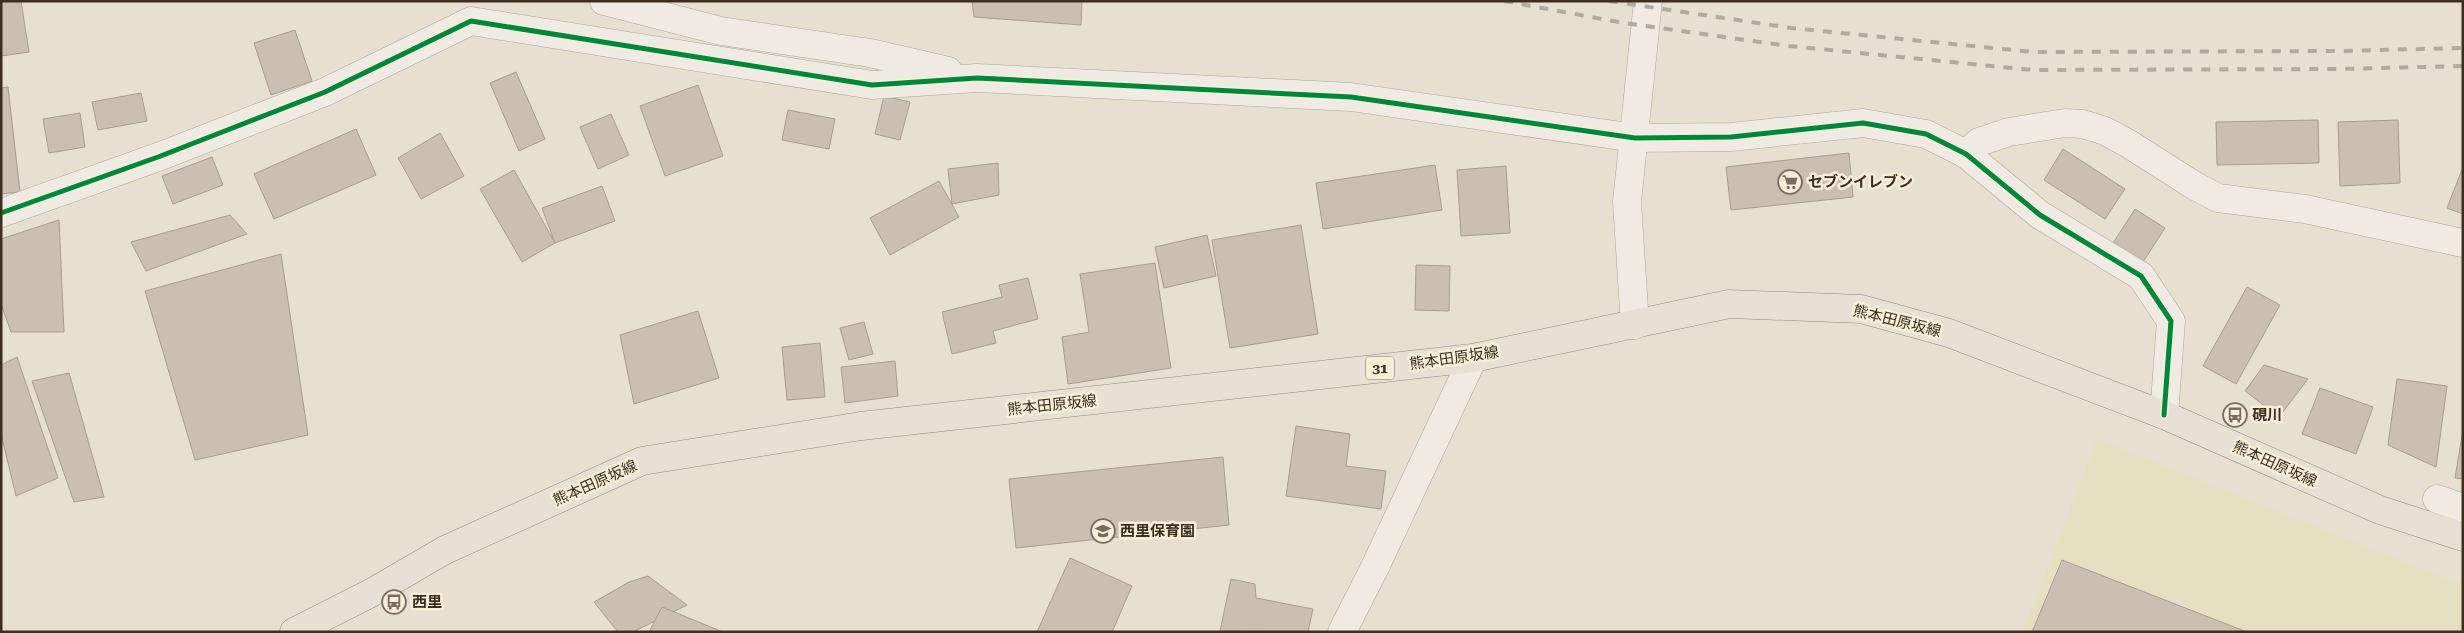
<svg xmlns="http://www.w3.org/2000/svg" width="2464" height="633" font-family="'Roboto Serif','Noto Sans JP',serif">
	<rect width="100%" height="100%" fill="#e7e0d1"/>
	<path fill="#e6dfc2" d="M2097,439L2450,580L2463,583V632H2023Z"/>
	<g fill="#cbbfb2" stroke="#a89c90">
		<path d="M1,1H21L29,52L1,56Z"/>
		<path d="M972,1H1082L1081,25L974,17Z"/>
		<path d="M295,30L312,81L271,95L254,43Z"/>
		<path d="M516,72L545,139L519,151L490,83Z"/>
		<path d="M698,85L723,156L665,176L640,106Z"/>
		<path d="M8,87L20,192L1,194V88Z"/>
		<path d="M141,93L147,121L98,130L92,102Z"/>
		<path d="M884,96L910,102L900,140L875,134Z"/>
		<path d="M788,110L835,119L829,149L782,140Z"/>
		<path d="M80,113L85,147L49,153L43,119Z"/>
		<path d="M611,114L629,155L598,169L580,127Z"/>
		<path d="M2318,120L2319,163L2217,165L2216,122Z"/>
		<path d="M2398,120L2400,183L2340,186L2338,122Z"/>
		<path d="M356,129L376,175L274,219L254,174Z"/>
		<path d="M440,133L464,176L421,199L398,158Z"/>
		<path d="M2063,149L2125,189L2105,219L2044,180Z"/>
		<path d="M1849,153L1853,197L1731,210L1726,167Z"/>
		<path d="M212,157L223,185L173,204L162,176Z"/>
		<path d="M998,163L999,195L952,204L948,169Z"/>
		<path d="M1435,165L1442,210L1323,229L1316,183Z"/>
		<path d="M1506,166L1510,233L1461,236L1457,170Z"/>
		<path d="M2463,167V214L2447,208Z"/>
		<path d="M514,170L555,243L522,262L480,189Z"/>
		<path d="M939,181L959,217L890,255L870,218Z"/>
		<path d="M602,186L615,221L555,243L542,208Z"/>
		<path d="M2135,209L2165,228L2143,262L2113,243Z"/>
		<path d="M230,215L247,234L146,271L131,242Z"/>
		<path d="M59,220L64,332H11L1,304V239Z"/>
		<path d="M1301,225L1318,334L1230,348L1212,240Z"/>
		<path d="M1207,235L1216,276L1164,288L1155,247Z"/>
		<path d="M281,254L308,435L195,460L145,291Z"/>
		<path d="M1155,263L1171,368L1068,384L1062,337L1089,332L1080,274Z"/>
		<path d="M1416,265L1450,266L1449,311L1415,310Z"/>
		<path d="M1028,278L1038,319L993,331L996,343L952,354L942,312L1002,297L999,285Z"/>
		<path d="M2247,287L2280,305L2236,384L2203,366Z"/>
		<path d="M698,311L719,378L634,404L620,335Z"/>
		<path d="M864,322L873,354L849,360L840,328Z"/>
		<path d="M820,343L825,397L787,400L782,347Z"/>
		<path d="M17,357L58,478L16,496L1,434V365Z"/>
		<path d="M895,361L898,396L845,403L841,367Z"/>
		<path d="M2264,365L2308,379L2279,417L2245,391Z"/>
		<path d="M69,373L104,497L74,502L32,381Z"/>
		<path d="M2397,379L2447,386L2436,467L2388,445Z"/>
		<path d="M2320,388L2373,407L2356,454L2302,434Z"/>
		<path d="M1296,426L1350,434L1346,466L1386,471L1381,509L1286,496Z"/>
		<path d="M2463,430V479L2455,478Z"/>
		<path d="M1223,457L1229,525L1016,548L1009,479Z"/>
		<path d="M1070,558L1132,586L1112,632H1037Z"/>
		<path d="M2062,560L2247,632H2032Z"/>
		<path d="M648,576L687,605L633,632H618L594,602L629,582Z"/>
		<path d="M1231,579L1255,584L1256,598L1313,609L1308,632L1220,631Z"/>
		<path d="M662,607L723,632H649Z"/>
	</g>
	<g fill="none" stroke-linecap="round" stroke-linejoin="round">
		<g stroke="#ada599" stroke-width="29">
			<g id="minor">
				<path d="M604,1L721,31L870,53L948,71"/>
				<path d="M1966,154L1979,142L2009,132L2065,123L2083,124L2105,131L2129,144L2195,186L2218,198L2305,209L2463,243"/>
				<path d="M1,213L158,157L325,92L471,21L872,85L977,78L1351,97L1635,138L1731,137L1863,123L1926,134L1966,154L2040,215L2141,276L2171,321L2164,415"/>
				<path d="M2437,499L2463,508"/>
				<path d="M1342,632L1375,567L1473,358"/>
			</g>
		</g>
		<g stroke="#ada599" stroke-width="29">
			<path id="tertiary" d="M1635,325L1627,202L1648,1"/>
		</g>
		<g stroke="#928b80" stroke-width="29">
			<path id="primary" d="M294,632L371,593L445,550L642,461L861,426L1473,358L1729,304L1861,309L1949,333L2164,415L2380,510L2463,537"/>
		</g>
		<use href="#minor" stroke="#efebe3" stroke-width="28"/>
		<use href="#tertiary" stroke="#efebe3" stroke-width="28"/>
		<use href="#primary" stroke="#e6e1d4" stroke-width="28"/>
		<g stroke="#afaaa2" stroke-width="4" stroke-dasharray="9 9" stroke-linecap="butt">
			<path d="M1504,1L1624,23L1789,46L2032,70L2340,69L2463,66"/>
			<path d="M1609,1L1791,28L2033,52L2339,51L2463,48"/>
		</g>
		<g stroke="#f7eed8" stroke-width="8">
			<path id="cycleway" d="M1,213L158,157L325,92L471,21L872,85L977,78L1351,97L1635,138L1731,137L1863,123L1926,134L1966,154L2040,215L2141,276L2171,321L2164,415"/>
		</g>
		<use href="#cycleway" stroke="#00873e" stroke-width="5"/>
	</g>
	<defs>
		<g id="supermarket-ring" transform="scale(1.25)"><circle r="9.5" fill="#f7eed8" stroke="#786c5e" stroke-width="1.5"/><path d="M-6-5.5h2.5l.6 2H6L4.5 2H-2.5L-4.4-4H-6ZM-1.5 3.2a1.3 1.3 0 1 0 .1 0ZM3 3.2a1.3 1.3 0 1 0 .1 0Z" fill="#786c5e"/></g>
		<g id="bus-ring" transform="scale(1.25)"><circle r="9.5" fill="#f7eed8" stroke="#786c5e" stroke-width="1.5"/><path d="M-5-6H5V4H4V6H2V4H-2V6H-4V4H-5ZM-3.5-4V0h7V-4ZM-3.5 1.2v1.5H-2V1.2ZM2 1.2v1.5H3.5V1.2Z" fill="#786c5e"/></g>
		<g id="school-ring" transform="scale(1.25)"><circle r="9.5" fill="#f7eed8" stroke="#786c5e" stroke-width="1.5"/><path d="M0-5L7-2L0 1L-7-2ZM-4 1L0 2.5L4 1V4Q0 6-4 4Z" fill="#786c5e"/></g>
	</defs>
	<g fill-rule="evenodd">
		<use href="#supermarket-ring" x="1790" y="182"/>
		<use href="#bus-ring" x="2235" y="415"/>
		<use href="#school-ring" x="1103" y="531"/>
		<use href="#bus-ring" x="394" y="602"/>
	</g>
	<g text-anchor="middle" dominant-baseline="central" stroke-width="5" stroke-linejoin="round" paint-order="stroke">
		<rect fill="#f7eed8" stroke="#756857" stroke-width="1" x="1366" y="356.5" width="28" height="23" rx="4"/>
		<g font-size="14" font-weight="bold" fill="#3d2e20">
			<text x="1380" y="368">31</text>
		</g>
		<g font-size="15" font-weight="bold" fill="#3d2e20" stroke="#f7eed8" text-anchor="start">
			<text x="1808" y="182">セブンイレブン</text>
			<text x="2252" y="415">硯川</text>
			<text x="1120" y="531">西里保育園</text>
			<text x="412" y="602">西里</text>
		</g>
		<g font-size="15" fill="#3d2e20" stroke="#f7eed8">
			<text transform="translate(1897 321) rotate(14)">熊本田原坂線</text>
			<text transform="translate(1454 358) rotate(-8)">熊本田原坂線</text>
			<text transform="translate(1052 405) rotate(-6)">熊本田原坂線</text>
			<text transform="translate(2275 464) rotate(24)">熊本田原坂線</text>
			<text transform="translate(595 483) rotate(-24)">熊本田原坂線</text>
		</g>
	</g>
	<rect width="2464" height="633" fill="none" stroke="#3d2e20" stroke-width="5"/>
</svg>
